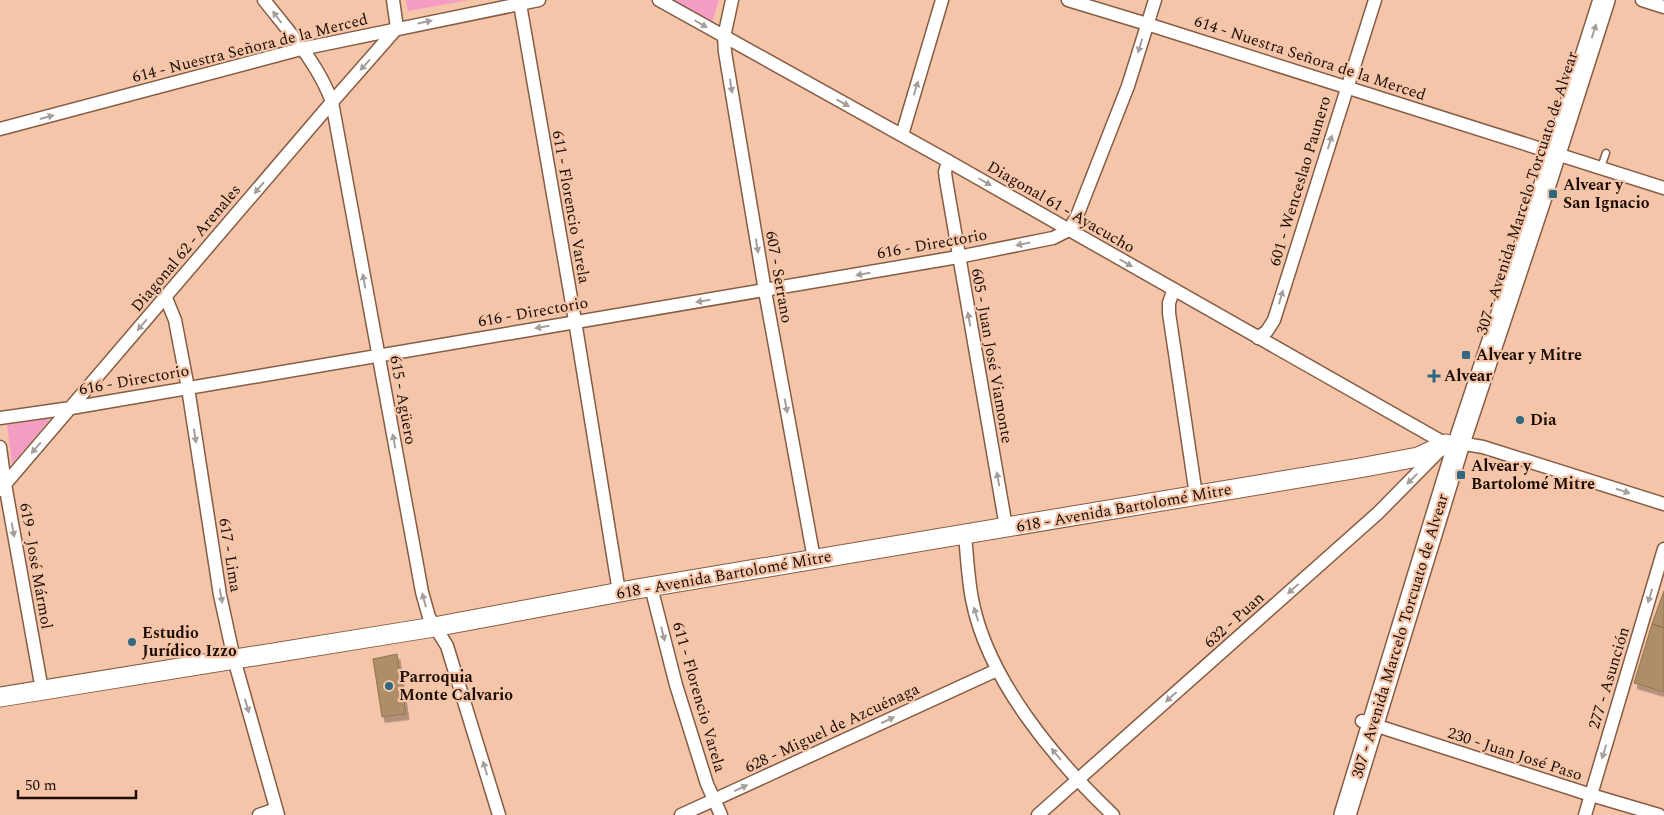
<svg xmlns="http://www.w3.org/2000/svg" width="1664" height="815" font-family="Spectral,serif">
	<defs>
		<filter id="shadow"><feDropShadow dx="3" dy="5.5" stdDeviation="0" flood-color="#0004"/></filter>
	</defs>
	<rect width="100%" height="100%" fill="#f4c5a9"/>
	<g fill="#f59cc3">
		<path d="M406,0H469L408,11Z"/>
		<path d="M672,0H719L712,22Z"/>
		<path d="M51,418L12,464L7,425Z"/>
	</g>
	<g fill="#ad8e67" stroke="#92744e" filter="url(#shadow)">
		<path d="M1664,591V628L1652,624Z"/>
		<path d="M1652,624L1664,628V692L1634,683Z"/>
		<path d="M397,654L406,714L382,717L373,659Z"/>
	</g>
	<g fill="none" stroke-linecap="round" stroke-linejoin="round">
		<g stroke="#855c43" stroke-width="9">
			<path id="service" d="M1601,167L1606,153"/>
		</g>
		<g stroke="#855c43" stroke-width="15">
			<g id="minor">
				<path d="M264,0C289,32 318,63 332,102L422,592L429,617L447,646L499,815"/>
				<path d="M659,0L948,161L1446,444L1378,513L1038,815"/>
				<path d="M732,0L724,37L725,52L765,291L814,559"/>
				<path d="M1068,0L1147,24L1664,188"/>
				<path d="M1642,0L1664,7"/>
				<path d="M520,4L575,321L619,592"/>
				<path d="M0,129L301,49L539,0"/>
				<path d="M902,135L942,0"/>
				<path d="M948,161L945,172L946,180L1006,527"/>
				<path d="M1173,291L1169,303V313L1196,495"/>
				<path d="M166,298L175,320L188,388L220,595L234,659L278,815"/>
				<path d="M1258,338L1267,331L1274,320L1375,0"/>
				<path d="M0,418L71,408L958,257L1053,238L1069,230L1077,216L1128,86L1155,0"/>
				<path d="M1459,443L1483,447L1664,504"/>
				<path d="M0,447L5,484L42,690"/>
				<path d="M0,490L332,102L397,28L393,0"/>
				<path d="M965,535C967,556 968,578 972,599C987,679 1055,760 1113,815"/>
				<path d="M651,587L676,685L707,784L721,815"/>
				<path d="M1362,721L1591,795L1659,815"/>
				<path d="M259,815L276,809"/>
				<path d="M681,815L997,670"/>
				<path d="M1585,815L1664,549"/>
			</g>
		</g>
		<g stroke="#855c43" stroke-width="21">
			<path id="secondary" d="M0,697L434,627L631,590L1365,467L1418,457L1446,444"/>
		</g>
		<g stroke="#855c43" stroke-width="24">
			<path id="primary" d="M1345,815L1459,443L1543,191L1604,0"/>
		</g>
		<use href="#service" stroke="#fff" stroke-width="6"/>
		<use href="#minor" stroke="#fff" stroke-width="12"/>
		<use href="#secondary" stroke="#fff" stroke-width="19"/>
		<use href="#primary" stroke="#fff" stroke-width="21"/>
	</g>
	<defs><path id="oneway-solid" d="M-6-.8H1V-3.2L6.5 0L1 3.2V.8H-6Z" transform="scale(1.25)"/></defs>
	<g fill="#a59e9b">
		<use href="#oneway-solid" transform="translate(277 17) rotate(-127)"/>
		<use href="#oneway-solid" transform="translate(425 22) rotate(-12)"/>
		<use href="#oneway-solid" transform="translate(701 24) rotate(30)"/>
		<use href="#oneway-solid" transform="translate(1594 31) rotate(-72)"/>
		<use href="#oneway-solid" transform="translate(1140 46) rotate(107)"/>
		<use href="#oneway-solid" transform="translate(365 65) rotate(132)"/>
		<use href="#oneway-solid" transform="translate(731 86) rotate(81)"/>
		<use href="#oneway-solid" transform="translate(916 88) rotate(-73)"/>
		<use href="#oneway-solid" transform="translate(843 103) rotate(29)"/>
		<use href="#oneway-solid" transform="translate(47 117) rotate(-15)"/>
		<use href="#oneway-solid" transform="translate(1330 142) rotate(-73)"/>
		<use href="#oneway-solid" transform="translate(985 182) rotate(30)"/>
		<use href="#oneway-solid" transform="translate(259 188) rotate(130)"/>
		<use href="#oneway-solid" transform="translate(1023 244) rotate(168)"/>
		<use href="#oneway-solid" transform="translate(757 246) rotate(81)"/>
		<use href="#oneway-solid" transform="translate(1126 263) rotate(30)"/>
		<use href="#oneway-solid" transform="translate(863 274) rotate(170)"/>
		<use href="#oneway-solid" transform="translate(364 281) rotate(-100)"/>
		<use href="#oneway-solid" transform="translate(1281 297) rotate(-73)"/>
		<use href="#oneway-solid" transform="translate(703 301) rotate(171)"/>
		<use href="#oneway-solid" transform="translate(969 319) rotate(-100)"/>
		<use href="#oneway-solid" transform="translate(142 325) rotate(131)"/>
		<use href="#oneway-solid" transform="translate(542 327) rotate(170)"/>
		<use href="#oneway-solid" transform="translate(786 406) rotate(80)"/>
		<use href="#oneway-solid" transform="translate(195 436) rotate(81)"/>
		<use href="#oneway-solid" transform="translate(394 441) rotate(-100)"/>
		<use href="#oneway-solid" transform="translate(36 448) rotate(131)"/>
		<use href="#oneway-solid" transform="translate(998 479) rotate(-100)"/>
		<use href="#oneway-solid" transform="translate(1412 479) rotate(135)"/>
		<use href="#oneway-solid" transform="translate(1623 491) rotate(17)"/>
		<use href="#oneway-solid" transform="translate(13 530) rotate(80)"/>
		<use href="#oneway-solid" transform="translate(1293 589) rotate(138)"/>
		<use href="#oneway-solid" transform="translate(221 596) rotate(79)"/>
		<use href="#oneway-solid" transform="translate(1650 596) rotate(107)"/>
		<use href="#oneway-solid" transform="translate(424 600) rotate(-105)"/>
		<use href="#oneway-solid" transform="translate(976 614) rotate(-107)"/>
		<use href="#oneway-solid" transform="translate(663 634) rotate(76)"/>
		<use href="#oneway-solid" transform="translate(1171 697) rotate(138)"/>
		<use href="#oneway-solid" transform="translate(247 706) rotate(74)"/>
		<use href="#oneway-solid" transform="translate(888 720) rotate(-25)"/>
		<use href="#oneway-solid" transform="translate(1604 752) rotate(107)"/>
		<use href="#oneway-solid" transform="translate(1056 754) rotate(-130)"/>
		<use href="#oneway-solid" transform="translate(485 768) rotate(-107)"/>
		<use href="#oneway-solid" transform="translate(741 788) rotate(-25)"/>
	</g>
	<g fill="#306781" stroke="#f4c5a9" stroke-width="2">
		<rect x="1548" y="189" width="10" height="10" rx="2.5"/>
		<rect x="1461" y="350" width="10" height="10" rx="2.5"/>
		<path d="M1431.5 368.5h5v5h5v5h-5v5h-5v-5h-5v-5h5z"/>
		<circle cx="1520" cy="420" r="5"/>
		<rect x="1456" y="470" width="10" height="10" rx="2.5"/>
		<circle cx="132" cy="642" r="5"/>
		<circle cx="389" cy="686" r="5"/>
	</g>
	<g text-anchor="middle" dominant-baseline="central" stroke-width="4.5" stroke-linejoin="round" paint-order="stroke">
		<g font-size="16" fill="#1d0d04" stroke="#f4c5a9">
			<text transform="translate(250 48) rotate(-14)">614 - Nuestra Señora de la Merced</text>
			<text transform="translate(1310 58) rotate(18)">614 - Nuestra Señora de la Merced</text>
			<text transform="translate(1300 181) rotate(-73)">601 - Wenceslao Paunero</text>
			<text transform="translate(1527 193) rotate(-72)">307 - Avenida Marcelo Torcuato de Alvear</text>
			<text transform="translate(571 207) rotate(80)">611 - Florencio Varela</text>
			<text transform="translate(1061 207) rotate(30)">Diagonal 61 - Ayacucho</text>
			<text transform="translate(932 244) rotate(-10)">616 - Directorio</text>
			<text transform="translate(186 248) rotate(-50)">Diagonal 62 - Arenales</text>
			<text transform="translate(779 277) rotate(80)">607 - Serrano</text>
			<text transform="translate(533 312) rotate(-10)">616 - Directorio</text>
			<text transform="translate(992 356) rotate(80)">605 - Juan José Viamonte</text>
			<text transform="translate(134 380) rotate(-10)">616 - Directorio</text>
			<text transform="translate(403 400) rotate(80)">615 - Agüero</text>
			<text transform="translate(1124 508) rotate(-10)">618 - Avenida Bartolomé Mitre</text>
			<text transform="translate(230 555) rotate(81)">617 - Lima</text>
			<text transform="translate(36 566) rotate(80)">619 - José Mármol</text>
			<text transform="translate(724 575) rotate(-10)">618 - Avenida Bartolomé Mitre</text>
			<text transform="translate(1234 620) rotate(-42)">632 - Puan</text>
			<text transform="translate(1400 636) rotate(-73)">307 - Avenida Marcelo Torcuato de Alvear</text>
			<text transform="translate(1609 678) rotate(-73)">277 - Asunción</text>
			<text transform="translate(699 697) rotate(74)">611 - Florencio Varela</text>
			<text transform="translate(832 728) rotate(-25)">628 - Miguel de Azcuénaga</text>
			<text transform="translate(1515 754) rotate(18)">230 - Juan José Paso</text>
		</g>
		<g font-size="16" font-weight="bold" fill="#1d0d04" stroke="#f4c5a9" text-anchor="start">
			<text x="1563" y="185">Alvear y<tspan x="1563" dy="18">San Ignacio</tspan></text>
			<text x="1476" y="355">Alvear y Mitre</text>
			<text x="1444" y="376">Alvear</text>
			<text x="1530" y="420">Dia</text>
			<text x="1471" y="466">Alvear y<tspan x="1471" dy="18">Bartolomé Mitre</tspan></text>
			<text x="142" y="633">Estudio<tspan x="142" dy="18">Jurídico Izzo</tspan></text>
			<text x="399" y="677">Parroquia<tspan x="399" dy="18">Monte Calvario</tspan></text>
		</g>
	</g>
	<path d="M18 790v8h118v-8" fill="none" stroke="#1d0d04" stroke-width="2.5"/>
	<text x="25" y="790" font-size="15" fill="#1d0d04" stroke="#f4c5a9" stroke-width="4" paint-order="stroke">50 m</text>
</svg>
